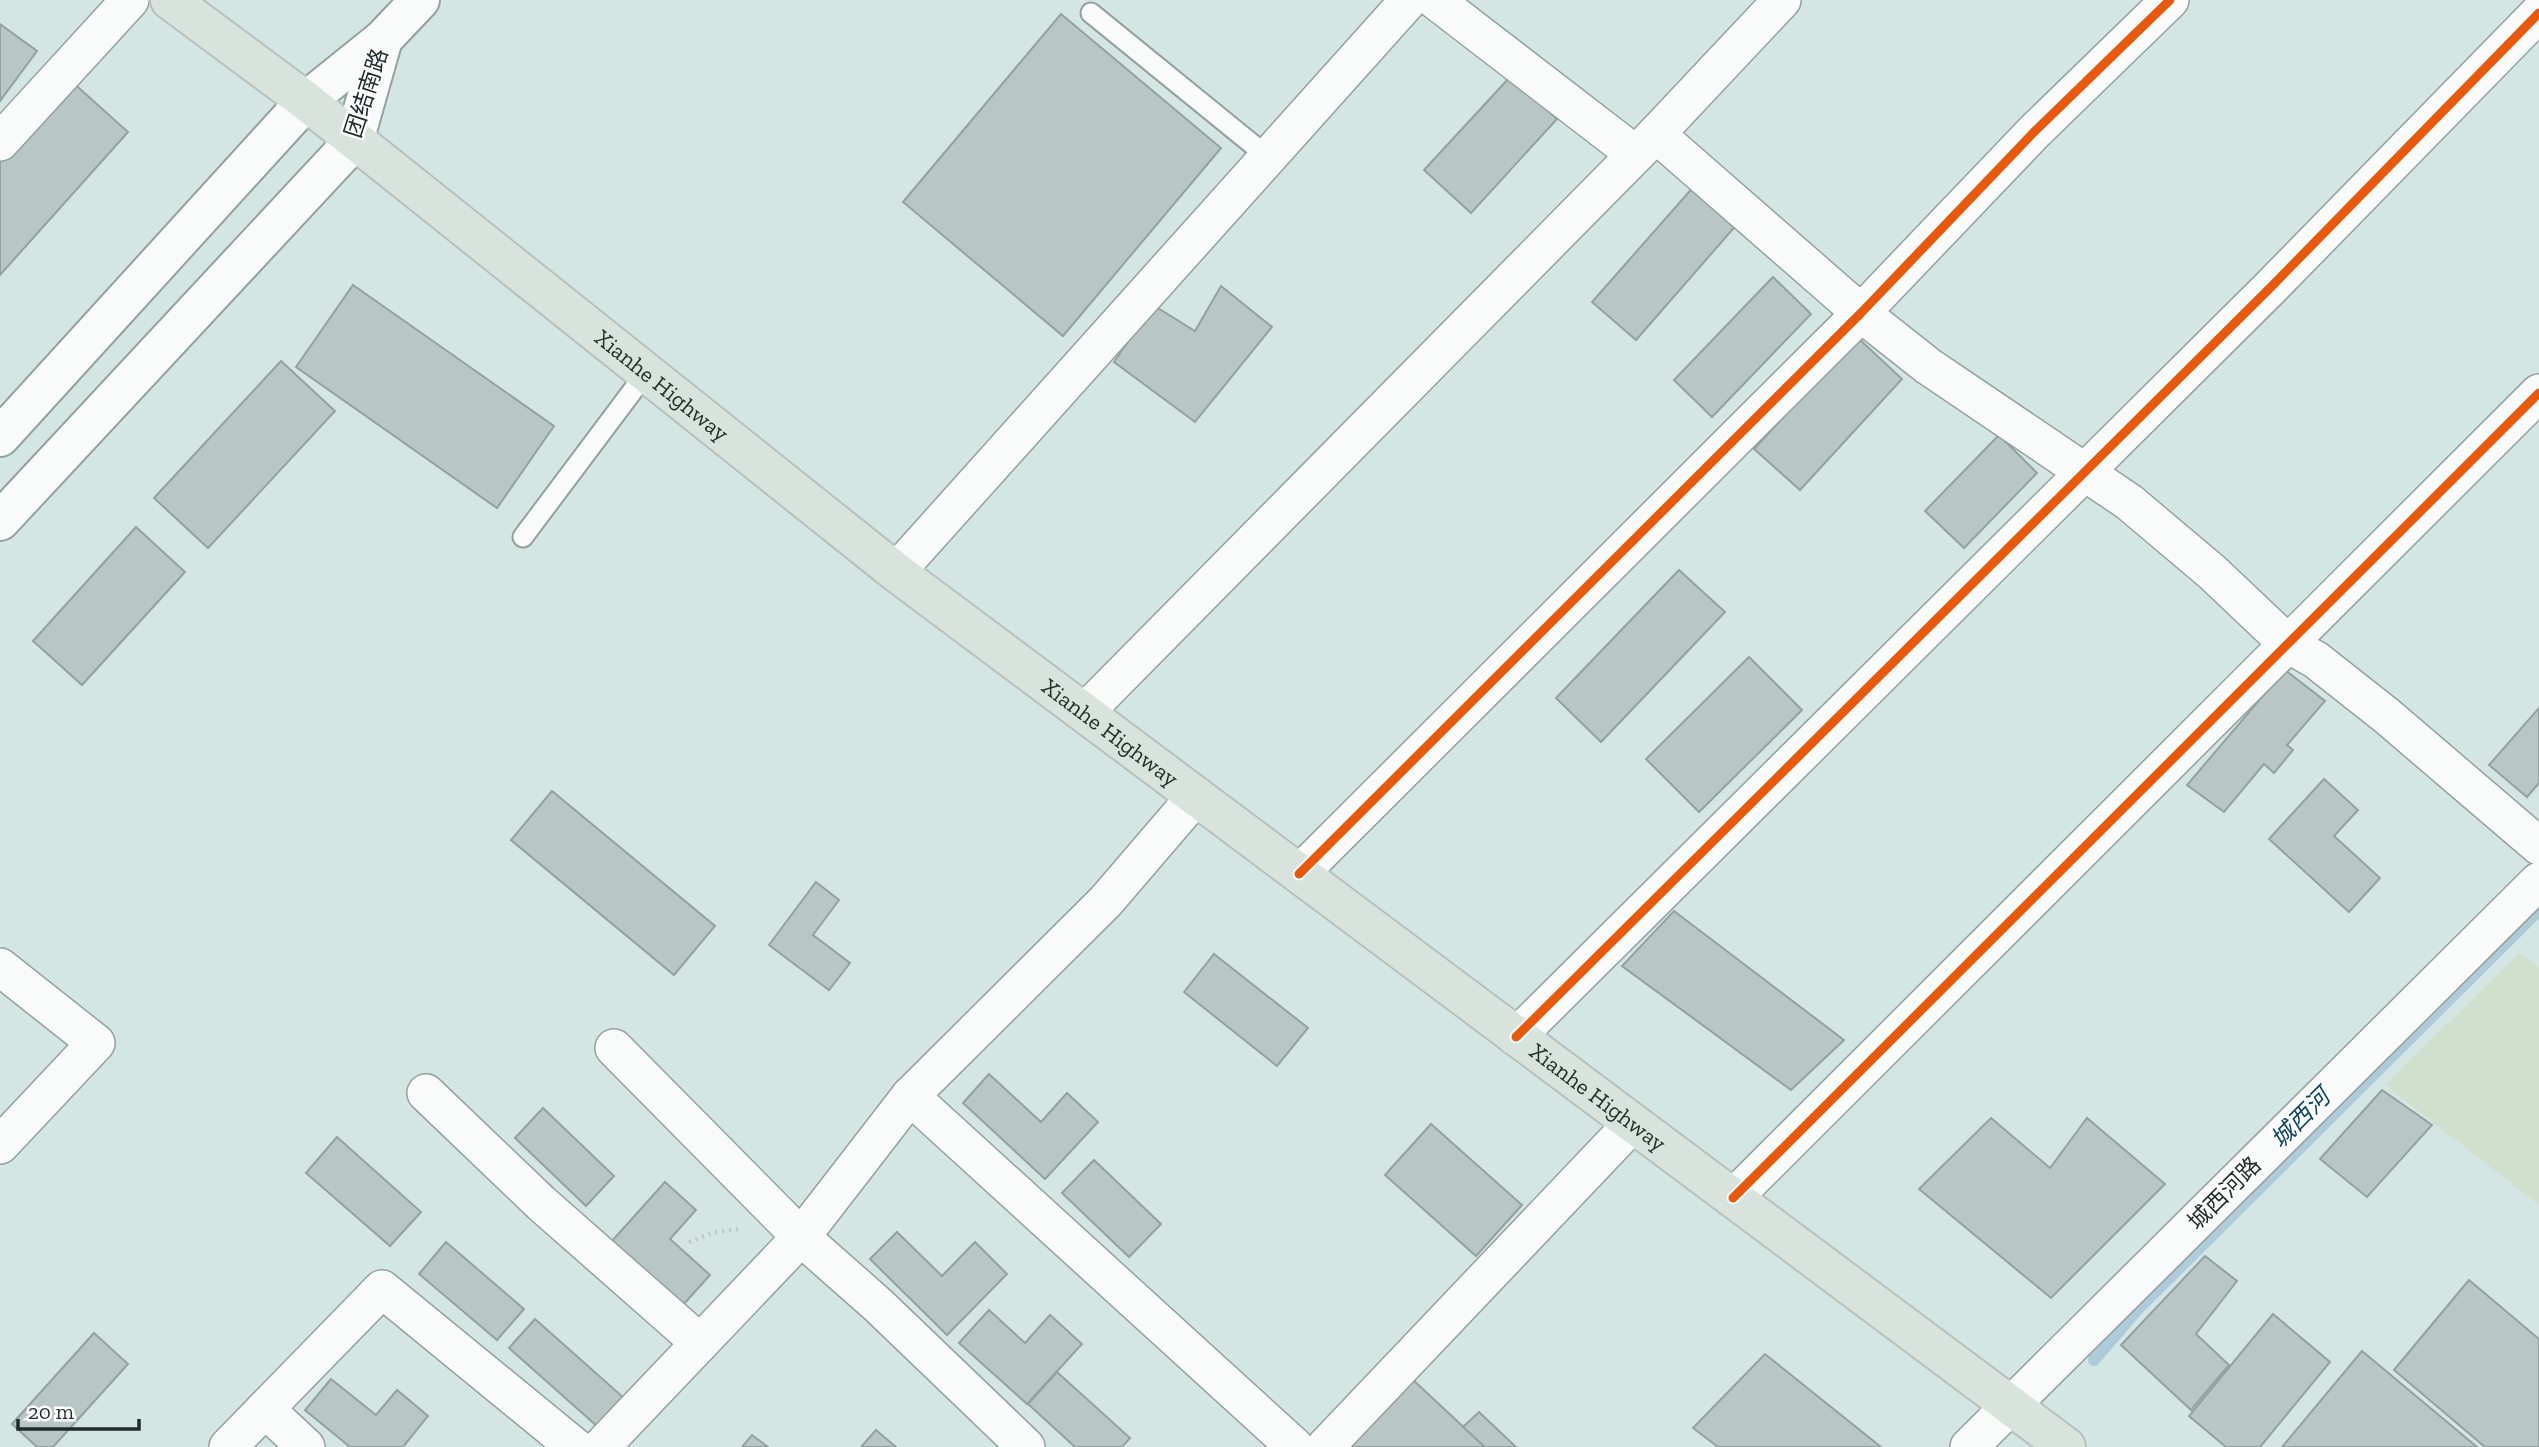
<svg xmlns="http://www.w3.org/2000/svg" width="2539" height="1447" font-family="'Zilla Slab','Noto Sans SC',serif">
	<rect width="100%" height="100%" fill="#d4e6e3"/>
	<path fill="#d1e0cd" d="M2519,953L2539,968V1205L2385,1085Z"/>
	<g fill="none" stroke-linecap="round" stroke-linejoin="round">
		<path stroke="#afcbd9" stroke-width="12" d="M2094,1360L2137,1310L2539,910"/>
	</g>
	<g fill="#b8c7c6" stroke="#93a1a0" stroke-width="2">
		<path d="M1061,14L1221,148L1063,336L903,202Z"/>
		<path d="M0,24L37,51L0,101Z"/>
		<path d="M1510,77L1557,119L1471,213L1424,170Z"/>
		<path d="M70,80L128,132L0,275V159Z"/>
		<path d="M1696,184L1739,222L1636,340L1592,302Z"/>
		<path d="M1773,277L1811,314L1712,417L1674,380Z"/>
		<path d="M353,285L554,426L497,508L296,367Z"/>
		<path d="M1221,286L1272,327L1195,422L1114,362L1153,305L1195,331Z"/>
		<path d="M1857,337L1902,379L1800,490L1754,449Z"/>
		<path d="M281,361L335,411L208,548L154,498Z"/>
		<path d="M1999,435L2037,473L1964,548L1925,511Z"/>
		<path d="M136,527L185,572L82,685L33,641Z"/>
		<path d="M1679,570L1725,612L1601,742L1556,698Z"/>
		<path d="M1749,657L1802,710L1699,812L1646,759Z"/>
		<path d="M2285,670L2325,701L2287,745L2293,750L2274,773L2264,764L2224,812L2187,785Z"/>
		<path d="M2539,708V783L2527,797L2489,765Z"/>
		<path d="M2324,779L2358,810L2334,836L2380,878L2349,912L2269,839Z"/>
		<path d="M552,791L715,926L674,975L511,840Z"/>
		<path d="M816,882L839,900L813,935L850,963L829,990L769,945Z"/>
		<path d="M1674,911L1844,1040L1791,1090L1622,966Z"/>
		<path d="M1214,954L1308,1028L1277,1066L1184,992Z"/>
		<path d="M989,1074L1041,1122L1067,1093L1098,1122L1045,1179L963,1103Z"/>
		<path d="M2382,1090L2432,1125L2367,1197L2320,1159Z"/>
		<path d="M543,1108L614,1176L586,1206L515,1138Z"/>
		<path d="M1991,1118L2050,1168L2087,1118L2165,1184L2051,1298L1919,1189Z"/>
		<path d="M1431,1124L1522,1205L1476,1256L1385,1175Z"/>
		<path d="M337,1137L421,1212L390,1246L306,1173Z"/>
		<path d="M1094,1160L1161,1224L1129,1257L1062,1193Z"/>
		<path d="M665,1182L696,1210L670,1239L710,1275L683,1305L612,1241Z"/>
		<path d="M897,1232L942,1276L975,1242L1007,1274L947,1335L870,1259Z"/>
		<path d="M446,1242L524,1309L497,1340L419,1274Z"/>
		<path d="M2205,1256L2237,1281L2196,1334L2229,1365L2191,1410L2121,1345Z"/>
		<path d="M2469,1280L2539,1339V1447H2485L2394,1370Z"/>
		<path d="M989,1310L1025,1343L1050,1315L1082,1344L1027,1404L959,1343Z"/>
		<path d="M2273,1314L2330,1362L2260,1447H2226L2189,1416Z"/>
		<path d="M535,1319L624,1398L598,1427L509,1348Z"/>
		<path d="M94,1333L128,1364L53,1447H37L12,1424Z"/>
		<path d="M2362,1351L2477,1447H2282Z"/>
		<path d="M1765,1354L1881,1447H1718L1693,1428Z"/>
		<path d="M1057,1372L1130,1438L1122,1447H1075L1028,1404Z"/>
		<path d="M1411,1378L1485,1447H1348Z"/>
		<path d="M331,1379L376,1415L397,1390L428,1416L403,1447H350L305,1410Z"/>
		<path d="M1479,1412L1516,1447H1485L1463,1427Z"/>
		<path d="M876,1430L896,1447H861Z"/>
		<path d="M752,1435L768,1447H742Z"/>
	</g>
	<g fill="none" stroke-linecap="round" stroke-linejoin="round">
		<g stroke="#93a19e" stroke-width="23">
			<g id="service">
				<path d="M1091,13L1268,157"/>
				<path d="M523,537L646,373"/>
			</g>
		</g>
		<g stroke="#93a19e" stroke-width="40">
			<g id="minor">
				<path d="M1435,0L1635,154"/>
				<path d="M1656,134L1861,313L1928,366L2129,502L2212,572L2288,644L2316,660L2387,716L2539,846"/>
				<path d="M0,142L130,0"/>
				<path d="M896,572L1409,0"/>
				<path d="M1084,713L1656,134L1782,0"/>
				<path d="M1299,874L1861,313L2034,132L2170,0"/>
				<path d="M0,967L96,1043L0,1145"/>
				<path d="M1516,1037L2271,287L2539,13"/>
				<path d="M614,1048L801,1237L878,1305L1026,1447"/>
				<path d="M426,1093L541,1203L700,1343"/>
				<path d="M910,1096L1295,1447"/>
				<path d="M1733,1198L2539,393"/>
				<path d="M265,1409L306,1447"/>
				<path d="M228,1447L382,1289L575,1447"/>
				<path d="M601,1447L801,1237L910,1096L1106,901L1196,796"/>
				<path d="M1325,1447L1633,1123"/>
				<path d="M1969,1447L2539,881"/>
			</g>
		</g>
		<g stroke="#93a19e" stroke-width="42">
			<g id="secondary">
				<path d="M0,437L306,101L383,39L420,0"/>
				<path d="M0,521L354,141L383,39"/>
			</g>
		</g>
		<g stroke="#b7c0be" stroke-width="42">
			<g id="primary">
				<path id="s1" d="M170,0L306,101L896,572L2066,1447"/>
			</g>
		</g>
		<path stroke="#bec6c5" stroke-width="4.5" stroke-dasharray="2 5" stroke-linecap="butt" d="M689,1242L715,1232L740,1229"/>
		<use href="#service" stroke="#f9fbfb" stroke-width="19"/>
		<use href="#minor" stroke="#f9fbfb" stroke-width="37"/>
		<use href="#secondary" stroke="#f9fbfb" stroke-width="38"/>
		<use href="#primary" stroke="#d9e3de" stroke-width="38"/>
		<g stroke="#fff" stroke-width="13">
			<g id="cycleway">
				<path d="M1299,874L1861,313L2034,132L2170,0"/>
				<path d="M1516,1037L2271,287L2539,13"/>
				<path d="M1733,1198L2539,393"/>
			</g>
		</g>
		<use href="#cycleway" stroke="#e8590c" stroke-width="9"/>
	</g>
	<g text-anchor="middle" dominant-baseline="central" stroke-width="5" stroke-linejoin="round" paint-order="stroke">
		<g font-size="23" fill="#1f2d2a" stroke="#fff">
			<text transform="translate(366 93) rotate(-72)">团结南路</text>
			<text stroke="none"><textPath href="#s1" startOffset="625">Xianhe Highway</textPath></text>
			<text stroke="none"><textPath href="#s1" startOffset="1192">Xianhe Highway</textPath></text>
			<text stroke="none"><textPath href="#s1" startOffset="1801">Xianhe Highway</textPath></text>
			<text transform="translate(2224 1193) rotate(-45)">城西河路</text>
		</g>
		<g font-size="24" font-style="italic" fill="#0a4664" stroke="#fff">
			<text transform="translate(2300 1118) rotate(-45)">城西河</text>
		</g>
	</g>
	<path d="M18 1419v10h121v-10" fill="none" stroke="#1f2d2a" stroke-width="3.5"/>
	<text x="28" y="1419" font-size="21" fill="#1f2d2a" stroke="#ffffff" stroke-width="5" paint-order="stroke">20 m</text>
</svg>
